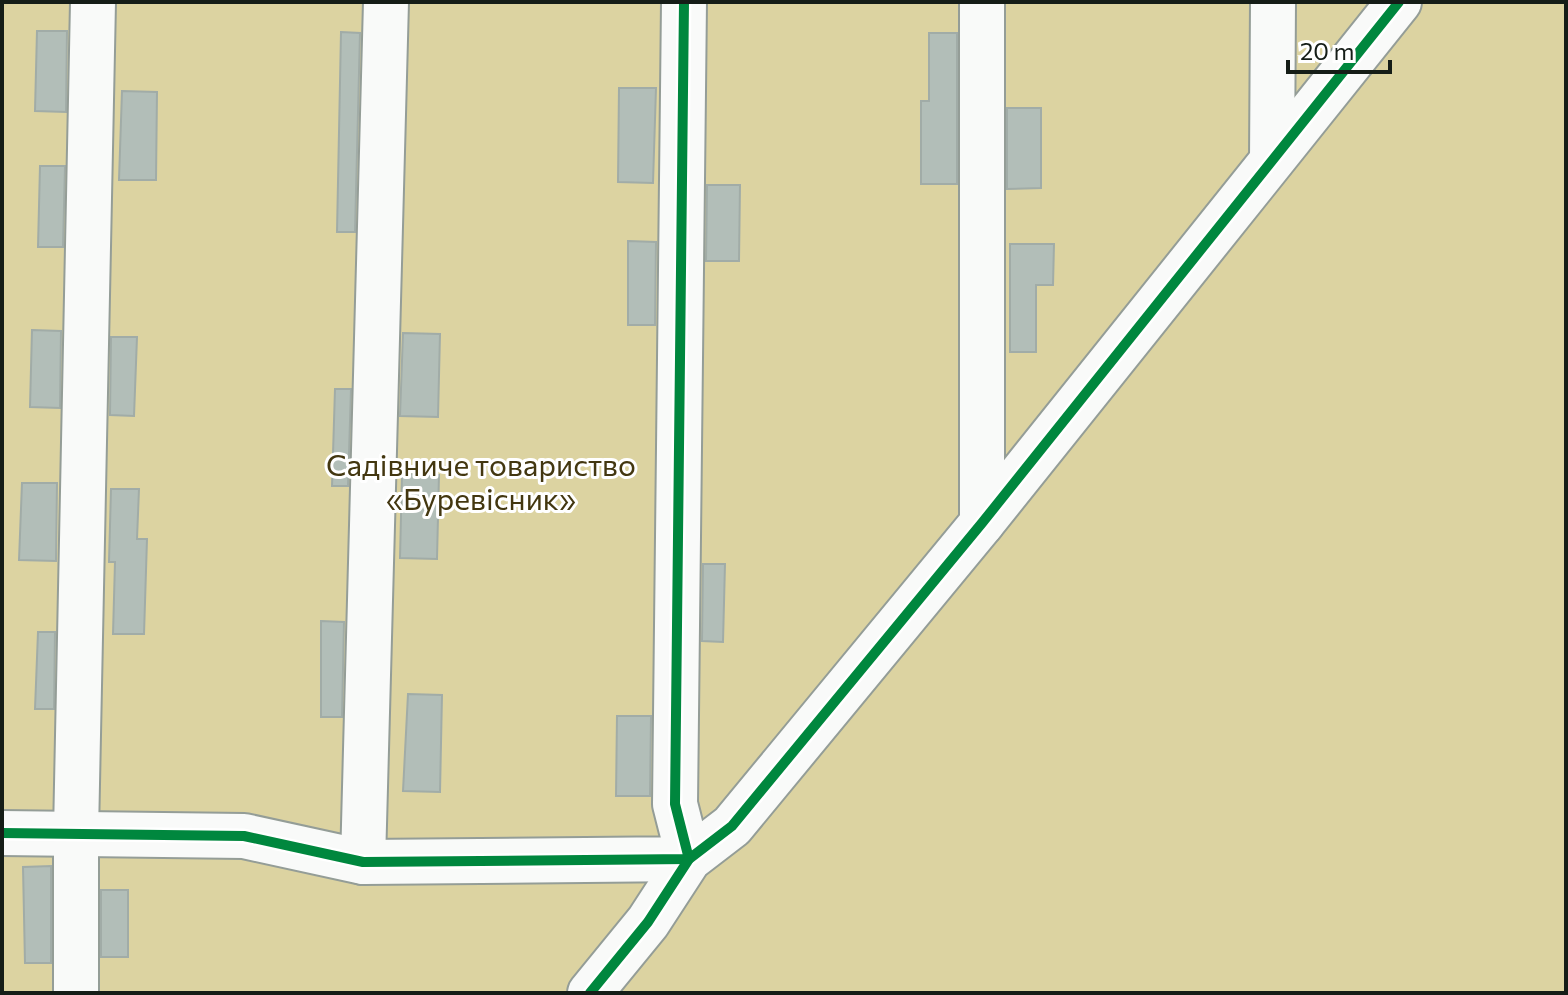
<svg xmlns="http://www.w3.org/2000/svg" width="1568" height="995" font-family="Commissioner,sans-serif">
	<rect width="100%" height="100%" fill="#d5e1d8"/>
	<rect fill="#dcd3a1" x="2" y="2" width="1564" height="991"/>
	<g fill="#b2beb8" stroke="#a1aca7" stroke-width="2">
		<path d="M37,31H67L66,112L35,111Z"/>
		<path d="M341,32L360,33L355,232H337Z"/>
		<path d="M929,33H957V184H921V101H929Z"/>
		<path d="M619,88H656L653,183L618,182Z"/>
		<path d="M122,91L157,92L156,180H119Z"/>
		<path d="M1007,108H1041V188L1007,189Z"/>
		<path d="M40,166H65L63,247H38Z"/>
		<path d="M707,185H740L739,261H706Z"/>
		<path d="M628,241L656,242L655,325H628Z"/>
		<path d="M1010,244H1054L1053,285H1036V352H1010Z"/>
		<path d="M32,330L61,331L60,408L30,407Z"/>
		<path d="M403,333L440,334L438,417L400,416Z"/>
		<path d="M111,337H137L134,416L110,415Z"/>
		<path d="M335,389H351L348,486H332Z"/>
		<path d="M402,474L439,475L437,559L400,558Z"/>
		<path d="M22,483H57L56,561L19,560Z"/>
		<path d="M111,489H139L137,539H147L144,634H113L115,562H109Z"/>
		<path d="M703,564H725L723,642L702,641Z"/>
		<path d="M321,621L344,622L342,717H321Z"/>
		<path d="M38,632H55L54,709H35Z"/>
		<path d="M408,694L442,695L440,792L403,791Z"/>
		<path d="M617,716H651L650,796H616Z"/>
		<path d="M51,866V963H25L23,867Z"/>
		<rect x="101" y="890" width="27" height="67"/>
	</g>
	<g fill="none" stroke-linecap="round" stroke-linejoin="round">
		<g stroke="#949d97" stroke-width="48">
			<g id="minor">
				<path d="M1272,160L1273,2"/>
				<path d="M982,523V2"/>
				<path d="M2,833L244,836L363,862L689,859L675,804L684,2"/>
				<path d="M363,862L386,2"/>
				<path d="M76,993V833L93,2"/>
				<path d="M590,993L648,922L689,859L732,826L982,523L1399,2"/>
			</g>
		</g>
		<use href="#minor" stroke="#f9faf9" stroke-width="44"/>
		<g stroke="#fff" stroke-width="15">
			<g id="cycleway">
				<path d="M2,833L244,836L363,862L689,859L675,804L684,2"/>
				<path d="M590,993L648,922L689,859L732,826L982,523L1399,2"/>
			</g>
		</g>
		<use href="#cycleway" stroke="#00873e" stroke-width="10"/>
	</g>
	<g text-anchor="middle" dominant-baseline="central" stroke-width="6" stroke-linejoin="round" paint-order="stroke">
		<g font-size="30" fill="#433710" stroke="#fff">
			<text x="481" y="463">Садівниче товариство<tspan x="481" dy="34">«Буревісник»</tspan></text>
		</g>
	</g>
	<rect width="1568" height="995" fill="none" stroke="#151d17" stroke-width="8"/>
	<path d="M1288 60v12h102v-12" fill="none" stroke="#151d17" stroke-width="4"/>
	<text x="1300" y="60" font-size="24" fill="#151d17" stroke="#ffffff" stroke-width="6" paint-order="stroke">20 m</text>
</svg>
